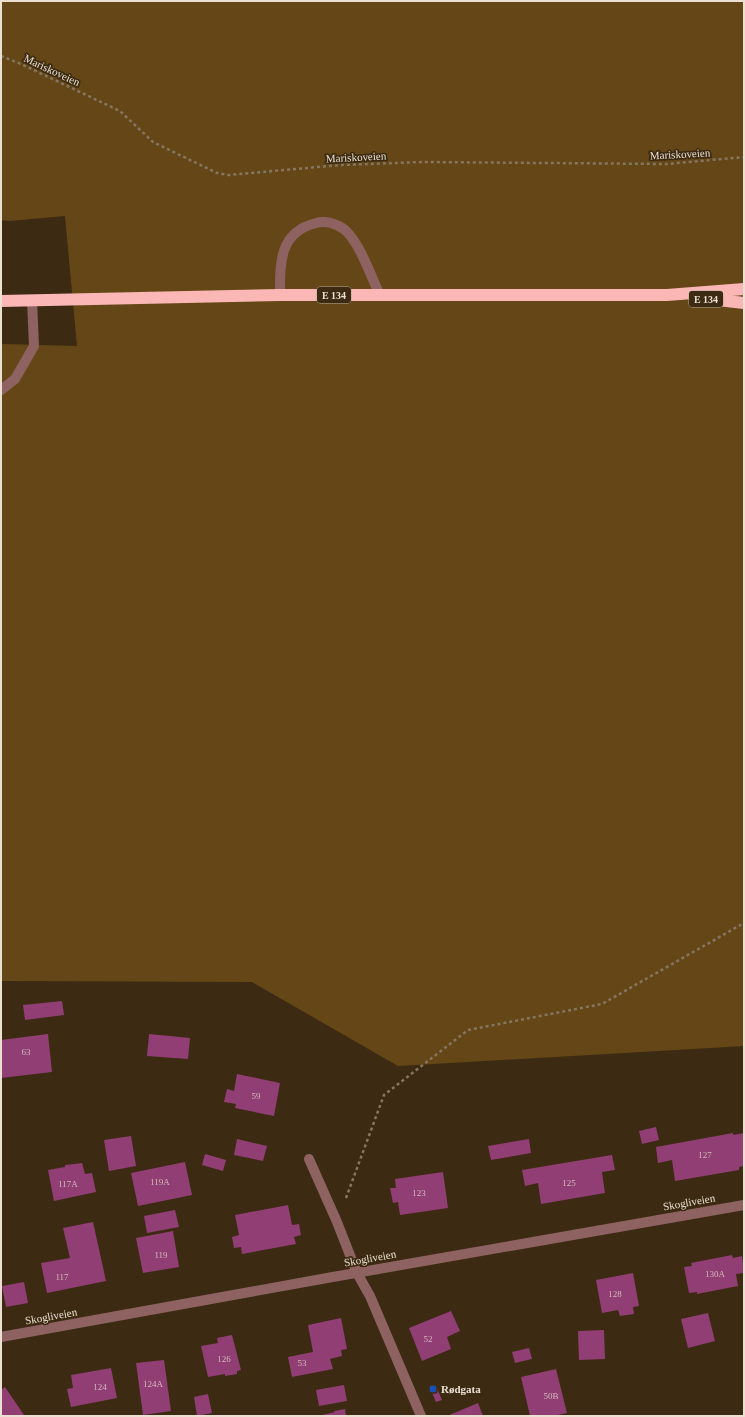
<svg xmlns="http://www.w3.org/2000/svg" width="745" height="1417" font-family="Georgia,serif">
	<rect width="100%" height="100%" fill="#3c2b12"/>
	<path fill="#654717" d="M1,1H744V1046L398,1066L252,982L1,981V344L77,346L65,216L9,221L1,220Z"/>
	<g fill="#903e74">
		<path d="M62,1001L64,1015L25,1020L23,1005Z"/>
		<path d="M48,1034L52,1072L1,1078V1040Z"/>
		<path d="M149,1034L190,1038L188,1059L147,1056Z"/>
		<path d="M237,1074L280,1083L274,1116L235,1108L236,1104L224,1102L227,1089L234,1091Z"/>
		<path d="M656,1127L659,1140L642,1144L639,1131Z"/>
		<path d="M733,1133V1135L744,1133V1166L739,1167V1170L675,1181L672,1160L658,1163L656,1147Z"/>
		<path d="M131,1136L136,1166L109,1171L104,1140Z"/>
		<path d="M237,1139L267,1146L263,1161L234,1155Z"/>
		<path d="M529,1139L531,1153L491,1160L488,1146Z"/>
		<path d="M205,1154L226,1160L223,1171L202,1165Z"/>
		<path d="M612,1155L615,1170L602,1172L605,1193L541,1204L538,1183L525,1186L522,1170Z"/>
		<path d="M185,1162L192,1195L138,1206L131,1173Z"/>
		<path d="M82,1163L85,1174L92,1173L96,1192L54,1201L48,1170L65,1167V1165Z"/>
		<path d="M443,1172L448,1208L400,1215L398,1202L393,1203L390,1188H396L395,1179Z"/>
		<path d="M288,1205L292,1225L299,1224L301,1235L294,1237L296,1244L242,1254L241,1247L234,1248L232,1237L239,1235L235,1215Z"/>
		<path d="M175,1210L179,1227L147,1233L144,1216Z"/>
		<path d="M93,1222L106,1281L47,1293L41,1263L70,1258L63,1228Z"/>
		<path d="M173,1231L179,1267L143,1273L136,1238Z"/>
		<path d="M732,1255L733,1258L742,1256L744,1273L736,1274L738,1286L697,1294V1292L689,1293L684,1267L692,1266L691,1263Z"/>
		<path d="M633,1273L639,1306L633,1307L634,1314L620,1316L618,1310L602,1313L596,1280Z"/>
		<path d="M24,1282L28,1303L6,1307L2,1286Z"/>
		<path d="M451,1311L460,1331L447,1337L451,1349L422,1361L409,1328Z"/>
		<path d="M708,1313L715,1341L688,1348L681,1319Z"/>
		<path d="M341,1318L347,1349L341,1350L342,1356L330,1359L333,1369L292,1377L288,1357L313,1352L308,1325Z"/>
		<path d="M604,1330L605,1359L579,1360L578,1331Z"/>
		<path d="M232,1335L241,1370L237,1371V1374L225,1376V1374L208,1377L201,1346L218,1343L217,1338Z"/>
		<path d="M529,1348L532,1359L515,1363L512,1352Z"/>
		<path d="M164,1360L171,1411L143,1415L136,1363Z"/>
		<path d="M111,1368L117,1398L71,1407L67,1389L73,1388L71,1375Z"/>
		<path d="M556,1369L567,1413L553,1416H530L521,1377Z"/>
		<path d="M344,1385L347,1401L319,1406L316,1390Z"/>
		<path d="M5,1387L24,1415L23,1416H1V1390Z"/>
		<path d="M437,1388L442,1400L436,1402L431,1390Z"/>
		<path d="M208,1394L212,1413L197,1416L194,1397Z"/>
		<path d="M478,1403L483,1416H447Z"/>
		<path d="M345,1409L346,1416H318L335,1412L334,1411Z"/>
	</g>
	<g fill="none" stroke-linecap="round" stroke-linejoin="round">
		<g stroke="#857661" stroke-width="2.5" stroke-dasharray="3 3" stroke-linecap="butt">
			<path d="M1,56L21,64L120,111L153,142L217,173L229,175L340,165L423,162L667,164L744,157"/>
			<path d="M346,1198L384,1095L468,1030L602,1004L744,923"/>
		</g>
		<g stroke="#8f6262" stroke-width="10">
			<path d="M280,295C280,263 279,232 316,223C325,220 338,224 345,230C360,243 371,277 380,295"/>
			<path d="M1,390L15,379L34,346L32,300"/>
			<path d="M309,1159L337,1222L357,1273L370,1296L421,1416"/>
			<path d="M1,1337L327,1278L744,1205"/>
		</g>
		<g stroke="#fab7b6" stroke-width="12">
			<path d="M700,298L744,303"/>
			<path d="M1,301L280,295H667L744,289"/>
		</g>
	</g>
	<rect fill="#1a4fb4" stroke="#3c2b12" stroke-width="1.5" x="429" y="1385" width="8" height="8" rx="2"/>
	<g text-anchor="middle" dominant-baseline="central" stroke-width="3.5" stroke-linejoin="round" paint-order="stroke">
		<g font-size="9" fill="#d4b8ba">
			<text x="26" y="1052">63</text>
			<text x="256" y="1096">59</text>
			<text x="705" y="1155">127</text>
			<text x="160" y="1182">119A</text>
			<text x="569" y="1183">125</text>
			<text x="68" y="1184">117A</text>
			<text x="419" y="1193">123</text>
			<text x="161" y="1255">119</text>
			<text x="715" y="1274">130A</text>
			<text x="62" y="1277">117</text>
			<text x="615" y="1294">128</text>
			<text x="428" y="1339">52</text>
			<text x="224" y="1359">126</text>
			<text x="302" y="1363">53</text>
			<text x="153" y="1384">124A</text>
			<text x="100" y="1387">124</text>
			<text x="551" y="1396">50B</text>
		</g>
		<g fill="#3c2b12" stroke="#b6aa98" stroke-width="1">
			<rect x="317" y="287" width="34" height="16" rx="3"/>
			<rect x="689" y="291" width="34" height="16" rx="3"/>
		</g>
		<g font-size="10" font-weight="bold" fill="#ebe0d1">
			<text x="334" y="295">E 134</text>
			<text x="706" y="299">E 134</text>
		</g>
		<g font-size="11" fill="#ebe0d1" stroke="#3c2b12">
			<text transform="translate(52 70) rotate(25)">Mariskoveien</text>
			<text transform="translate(680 154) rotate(-3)">Mariskoveien</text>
			<text transform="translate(356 157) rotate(-3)">Mariskoveien</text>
			<text transform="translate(689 1202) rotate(-10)">Skogliveien</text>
			<text transform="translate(370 1258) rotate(-10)">Skogliveien</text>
			<text transform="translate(51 1316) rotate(-10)">Skogliveien</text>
		</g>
		<g font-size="11" font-weight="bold" fill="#ebe0d1" stroke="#3c2b12" text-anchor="start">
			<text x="441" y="1389">Rødgata</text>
		</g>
	</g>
	<rect width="745" height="1417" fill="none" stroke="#ebe0d1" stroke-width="4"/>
</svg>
